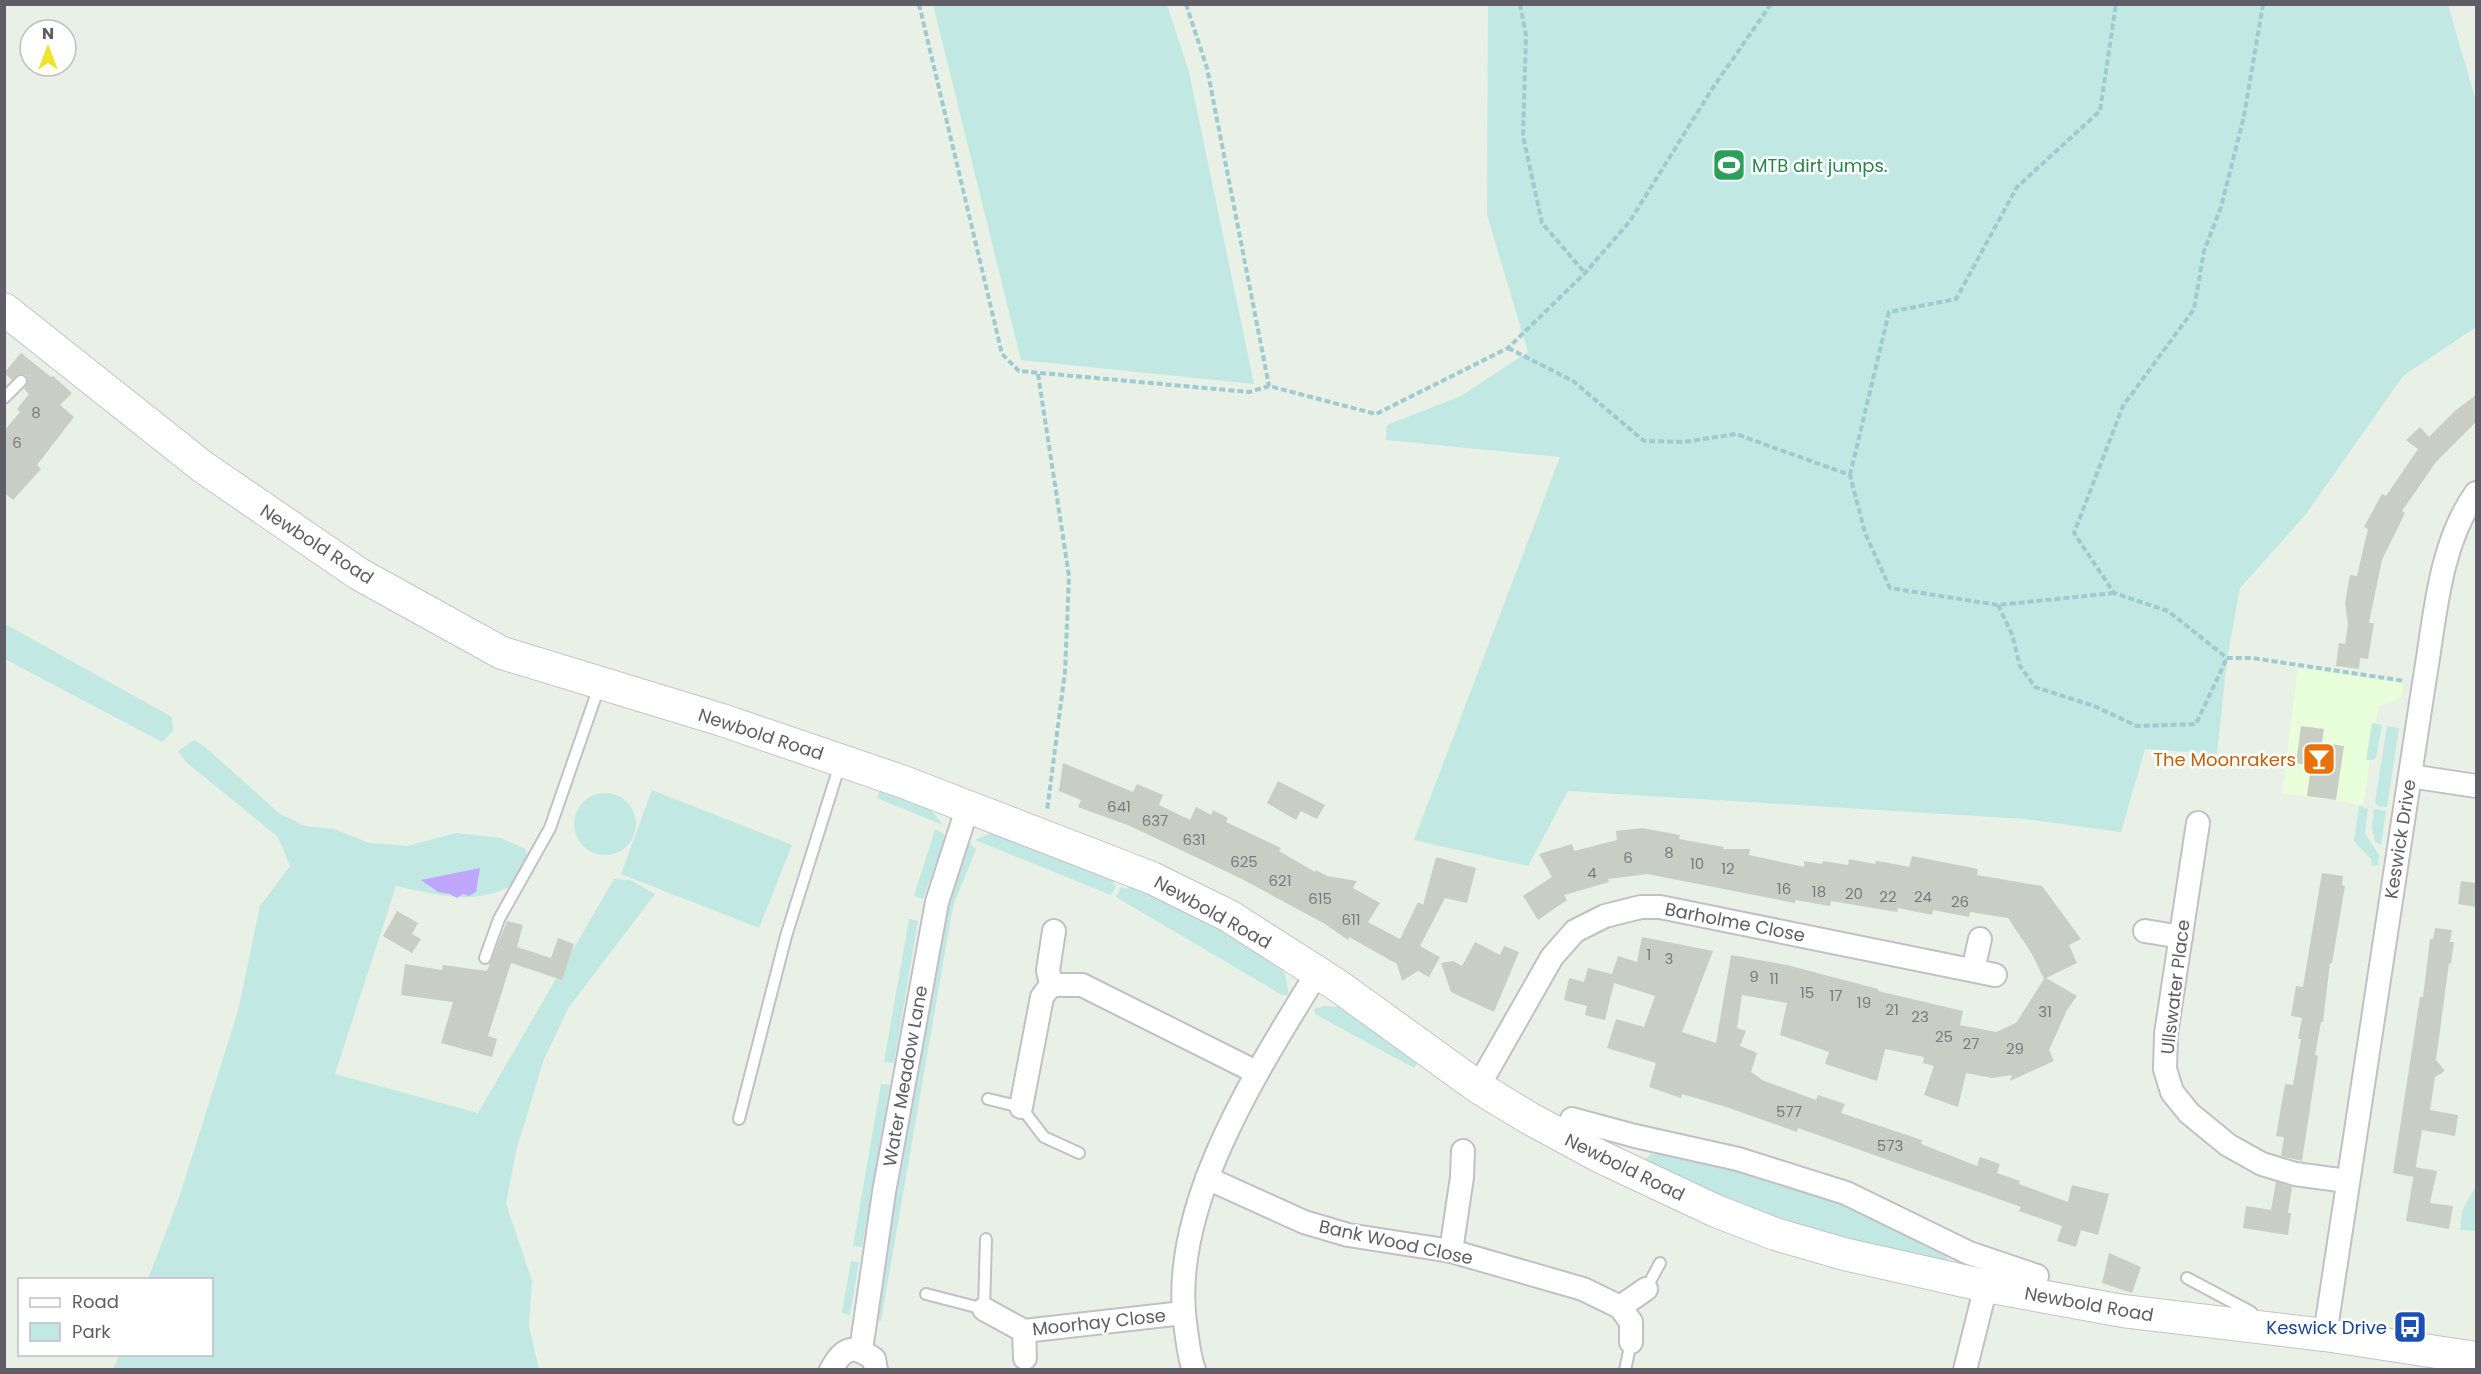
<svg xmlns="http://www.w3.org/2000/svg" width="2481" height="1374" font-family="Poppins,sans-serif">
	<rect width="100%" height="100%" fill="#e9f0e5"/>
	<path fill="#e9ffdb" d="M2298,668L2403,683L2401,697L2378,707L2363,805L2307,796L2282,794Z"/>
	<g fill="#c1e8e3">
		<path d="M933,5H1167L1189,72L1254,384L1021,360Z"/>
		<path d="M1488,5H2448L2476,101V327L2403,376L2306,514L2240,588L2227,659L2217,754L2145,749L2121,832L2025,819L1568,791L1528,866L1414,840L1560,457L1386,440L1387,425L1461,396L1528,352L1487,215Z"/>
		<path d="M5,624L172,717L173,731L162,742L5,659Z"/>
		<path d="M2372,723L2382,725L2376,757L2373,760H2366Z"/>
		<path d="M2387,726L2399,728L2387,807L2378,806L2375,802Z"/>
		<path d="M194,740L204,746L280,814L305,826L334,829L369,843L408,846L456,833L501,838L525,849L534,873C482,908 453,898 396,886L335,1074L478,1113L614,879L630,880L655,894L569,1007L544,1059L516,1151L506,1204L532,1281L529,1326L539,1369L113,1370L119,1355L212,1354V1280L148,1279L178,1201L238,1011L260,906L290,866L278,837L186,762L178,751Z"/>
		<path d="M652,790L792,845L759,928L621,874Z"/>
		<path d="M880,790L930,808L943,825L877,798Z"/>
		<circle cx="605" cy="824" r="31"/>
		<path d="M2359,806L2368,809L2365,834L2379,855L2378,865L2372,866L2371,859L2354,841Z"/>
		<path d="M2374,809L2386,811L2381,845L2375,842L2372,828Z"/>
		<path d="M935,829L944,834L943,844L923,899L914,896Z"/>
		<path d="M989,834H997L1115,879L1113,884L1116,886L1111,895L975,840Z"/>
		<path d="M970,844L976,849L955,901L951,917L881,1321L871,1319L939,927L965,852Z"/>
		<path d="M1129,885C1157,898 1271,951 1284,972C1287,978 1287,988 1289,995H1282L1116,897L1121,887L1127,889Z"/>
		<path d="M909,919L918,921L894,1063L884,1062Z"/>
		<path d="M1325,1006L1339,1007L1417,1063L1414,1068L1315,1014L1314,1009Z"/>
		<path d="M881,1084L890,1085L862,1247L853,1246Z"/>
		<path d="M1651,1154L1666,1155L1730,1166L1798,1185L1882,1221L1945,1252L1949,1262L1948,1266L1767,1218L1644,1161Z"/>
		<path d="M2475,1187L2476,1231L2460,1230L2462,1211Z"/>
		<path d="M851,1261L859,1262L850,1315L842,1313Z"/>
	</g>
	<path fill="#c0a6ff" d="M480,868L476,892L469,896L463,894L457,898L450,894L438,892L421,880Z"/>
	<g fill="#c8cec3">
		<path d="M21,353L51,377L53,376L72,393L60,405L74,417L37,465L41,469L13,500L4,493V431L20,412L17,409L29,394L24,389L28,382L26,375L19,374L12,380L4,373Z"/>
		<path d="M2476,395V422L2436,462L2402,511L2405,513L2382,560L2369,623H2374L2368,659L2360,658L2359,669L2336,666L2339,643L2345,644L2348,625L2345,603L2350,575L2357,576L2368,529L2364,527L2382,494L2386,496L2418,449L2406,440L2420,427L2429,437L2456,410Z"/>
		<path d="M2301,726L2324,729L2322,743L2344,746L2336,800L2307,796L2311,766L2296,763Z"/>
		<path d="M1063,763L1133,792L1137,784L1163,795L1159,805L1190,820L1196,807L1211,815L1213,810L1228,818L1226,822L1281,848L1279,851L1315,872L1316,870L1327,876L1357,881L1353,888L1380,903L1368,922L1400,939L1418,902L1423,905L1436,857L1476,868L1467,903L1445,898L1420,946L1440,957L1429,977L1418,971L1402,981L1397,964L1349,937L1348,940L1325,924L1242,879L1130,826L1078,807L1081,800L1059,791Z"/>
		<path d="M1278,781L1325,805L1317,819L1301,811L1296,820L1267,803Z"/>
		<path d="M1642,828L1680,835L1679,839L1724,847L1723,849H1750L1749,855L1804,867V861L1822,864L1823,861L1848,865L1849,859L1875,864L1876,861L1884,862L1909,867L1912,856L1978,869L1977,875L2042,886L2081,939L2069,945L2077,963L2046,978L2077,996L2067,1010L2049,1050L2054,1061L2010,1081L2012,1075L1992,1078L1966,1073L1958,1107L1924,1095L1934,1066L1923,1063L1924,1057L1885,1049L1877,1081L1825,1064L1829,1052L1780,1035L1787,1003L1742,995L1737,1028L1746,1031L1740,1046L1757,1053L1751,1072L1764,1081L1816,1100L1818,1095L1845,1104L1841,1113L1922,1140L1921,1144L1977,1166L1980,1157L2000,1164L1997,1173L2020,1181L2019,1184L2068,1202L2072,1185L2109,1194L2098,1235L2081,1230L2076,1247L2057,1241L2062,1226L2019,1211L2021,1207L1798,1128L1797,1132L1726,1107L1682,1094L1681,1098L1649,1087L1656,1063L1607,1048L1616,1019L1644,1027L1655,996L1614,983L1605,1020L1585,1015L1587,1006L1564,1000L1569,978L1584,982L1588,968L1612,974L1618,956L1637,962L1642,937L1713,951L1682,1032L1716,1043L1731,955L1787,965L1878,989V991L1963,1011L1960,1025L1996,1032L2016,1023L2044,979L2032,954L2008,918L1970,912L1969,917L1933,910L1932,915L1898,908L1897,912L1831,901L1830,906L1795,900V903L1647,874L1608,879L1609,882L1564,895L1567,900L1538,920L1523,896L1552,877L1539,854L1572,844L1574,851L1617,840L1616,831Z"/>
		<path d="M2322,873L2343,876L2342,885L2345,886L2332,963H2330L2323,1022H2321L2315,1055L2318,1056L2302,1161L2281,1156L2284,1137L2276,1136L2285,1084L2293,1085L2301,1039H2298L2302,1018L2291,1016L2296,986L2303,987Z"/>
		<path d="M2461,881L2476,883V907L2458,904Z"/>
		<path d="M397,911L418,923L412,934L421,939L412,953L383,936Z"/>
		<path d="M507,921L523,925L517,947L551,958L558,938L574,944L562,980L511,963L488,1036L497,1039L492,1057L441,1043L453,1002L401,995L405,964L442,970L443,965L487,971Z"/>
		<path d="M2435,928L2452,930L2450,942H2454L2451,964L2449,963L2436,1060L2445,1071L2435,1077L2430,1110L2458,1115L2455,1136L2422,1130L2414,1177L2393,1173L2420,997H2423L2430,939H2433Z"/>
		<path d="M1475,942L1500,955L1504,946L1519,952L1494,1012L1451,992L1441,963L1453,961L1462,966Z"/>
		<path d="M2415,1167L2437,1171L2430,1203L2453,1206L2449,1229L2406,1221Z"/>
		<path d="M2276,1182L2292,1187L2288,1213H2291L2288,1235L2243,1228L2246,1206L2271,1210Z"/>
		<path d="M2109,1253L2141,1267L2132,1293L2102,1283Z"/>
	</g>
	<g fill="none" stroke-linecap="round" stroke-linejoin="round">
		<g stroke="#c3bfc6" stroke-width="14">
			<g id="lane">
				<path d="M4,398L21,381"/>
				<path d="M485,958L499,919L550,828L600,684"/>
				<path d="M988,1099L1021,1107L1044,1137L1079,1153"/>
				<path d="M739,1119L786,936L840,764"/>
				<path d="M2187,1278L2251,1312L2257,1319"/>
				<path d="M1646,1289L1660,1263"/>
				<path d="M926,1294L984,1309L986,1239"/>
				<path d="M1625,1370L1631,1342"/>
			</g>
		</g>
		<g stroke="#c3bfc6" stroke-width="26">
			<g id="street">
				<path d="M2410,776L2476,786"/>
				<path d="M2198,823L2166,1034L2165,1069L2172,1092L2189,1113L2228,1145L2262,1164L2295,1174L2347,1181"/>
				<path d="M2145,931L2181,937"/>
				<path d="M1973,970L1980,939"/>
				<path d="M1051,985H1082L1256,1072"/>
				<path d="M1478,1087L1552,957L1575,931L1605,916L1641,907H1660L1995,975"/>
				<path d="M1021,1107L1042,997L1051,985L1048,970L1054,931"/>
				<path d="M1572,1119L1635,1136L1738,1159L1846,1193L1969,1253L2037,1276"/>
				<path d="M1207,1178L1304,1222L1348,1235L1451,1251L1583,1289L1620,1307L1631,1322V1342"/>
				<path d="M1451,1251L1462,1177L1463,1151"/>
				<path d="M1620,1307L1646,1289"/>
				<path d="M984,1309L1024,1331L1183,1313"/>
				<path d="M1024,1331L1025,1358"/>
				<path d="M2325,1335L2424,683C2435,621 2438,546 2476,493"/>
				<path d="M861,1350L884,1192L937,902L968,806"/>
				<path d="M831,1370C844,1347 852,1344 874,1359L876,1370"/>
				<path d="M1194,1370C1189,1357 1188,1343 1186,1330C1166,1210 1257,1071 1317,973"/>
				<path d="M1965,1370L1986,1286"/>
			</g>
		</g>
		<g stroke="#c6c1ca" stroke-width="34">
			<path id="secondary" d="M4,309L203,467L359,574L502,653L722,720L901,781L1152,878L1229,916L1337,985L1478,1087L1529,1118L1601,1157L1716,1211L1775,1234L1844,1254L1986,1286L2123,1311L2325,1335L2476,1358"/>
		</g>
		<g stroke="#9ecad2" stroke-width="4" stroke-dasharray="6 3" stroke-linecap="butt">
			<path d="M919,4L1002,354L1019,371L1249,392L1269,386L1376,414L1508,348L1585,273L1630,221L1712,89L1771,4"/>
			<path d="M1186,4L1207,68L1269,386"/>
			<path d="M1520,4L1526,35L1523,136L1542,223L1585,273"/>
			<path d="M2263,4L2244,116L2221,207L2204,251L2194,309L2123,406L2074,533L2114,593L2168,611L2227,658H2252L2405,681"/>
			<path d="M1508,348L1573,381L1644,441L1684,442L1736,434L1850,475L1865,533L1890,588L1998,605L2114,593"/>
			<path d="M1038,374L1069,576L1065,672L1047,811"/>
			<path d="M1850,475L1889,312L1956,299L2017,187L2100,111L2116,4"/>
			<path d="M1998,605L2012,634L2020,666L2035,687L2094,706L2137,726L2196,724L2227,658"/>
		</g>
		<use href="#lane" stroke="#fff" stroke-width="10"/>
		<use href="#street" stroke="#fff" stroke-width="22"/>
		<use href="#secondary" stroke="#fff" stroke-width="32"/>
	</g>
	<defs>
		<g id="stadium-square" transform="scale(1.725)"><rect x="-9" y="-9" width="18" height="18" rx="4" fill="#2e9e5b" stroke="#fff"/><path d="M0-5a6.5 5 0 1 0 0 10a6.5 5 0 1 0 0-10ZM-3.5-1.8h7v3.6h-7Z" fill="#fff"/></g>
		<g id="bar-square" transform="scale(1.725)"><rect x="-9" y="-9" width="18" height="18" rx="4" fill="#e8710a" stroke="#fff"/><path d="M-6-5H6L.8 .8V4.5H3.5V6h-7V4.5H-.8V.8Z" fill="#fff"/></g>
		<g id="bus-square" transform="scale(1.725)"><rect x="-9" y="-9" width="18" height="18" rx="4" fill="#1a4fb4" stroke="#fff"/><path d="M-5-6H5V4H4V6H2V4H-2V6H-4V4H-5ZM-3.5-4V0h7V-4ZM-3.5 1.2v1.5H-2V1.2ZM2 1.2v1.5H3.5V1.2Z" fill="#fff"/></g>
	</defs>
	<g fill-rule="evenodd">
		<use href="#stadium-square" x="1729" y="165"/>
		<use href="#bar-square" x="2319" y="759"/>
		<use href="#bus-square" x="2410" y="1327"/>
	</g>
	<g text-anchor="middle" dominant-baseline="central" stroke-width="5" stroke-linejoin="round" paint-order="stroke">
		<g font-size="15" fill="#7b797d">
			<text x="36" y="412">8</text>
			<text x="17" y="442">6</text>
			<text x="1119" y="806">641</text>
			<text x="1155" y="820">637</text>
			<text x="1194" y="839">631</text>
			<text x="1669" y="852">8</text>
			<text x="1628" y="857">6</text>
			<text x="1244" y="861">625</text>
			<text x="1697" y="863">10</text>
			<text x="1728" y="868">12</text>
			<text x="1592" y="872">4</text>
			<text x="1280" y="880">621</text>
			<text x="1784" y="888">16</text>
			<text x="1819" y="891">18</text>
			<text x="1854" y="893">20</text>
			<text x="1888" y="896">22</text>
			<text x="1923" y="896">24</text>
			<text x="1320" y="898">615</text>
			<text x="1960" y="901">26</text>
			<text x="1351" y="919">611</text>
			<text x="1649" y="954">1</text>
			<text x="1669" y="958">3</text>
			<text x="1754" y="976">9</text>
			<text x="1774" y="978">11</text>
			<text x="1807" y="992">15</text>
			<text x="1836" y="995">17</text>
			<text x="1864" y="1002">19</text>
			<text x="1892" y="1009">21</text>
			<text x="2045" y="1011">31</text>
			<text x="1920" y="1016">23</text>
			<text x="1944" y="1036">25</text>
			<text x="1971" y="1043">27</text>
			<text x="2015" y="1048">29</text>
			<text x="1789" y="1111">577</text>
			<text x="1890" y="1145">573</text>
		</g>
		<g font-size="18" fill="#27864d" stroke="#fff" text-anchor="start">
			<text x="1752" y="165">MTB dirt jumps.</text>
		</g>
		<g font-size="18" fill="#615d66" stroke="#fff">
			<text transform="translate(317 544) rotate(33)">Newbold Road</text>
			<text transform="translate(761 734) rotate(18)">Newbold Road</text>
			<text transform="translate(2400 839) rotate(-81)">Keswick Drive</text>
			<text transform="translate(1213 912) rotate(29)">Newbold Road</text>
			<text transform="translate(1735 922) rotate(11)">Barholme Close</text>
			<text transform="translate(2175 987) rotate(-83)">Ullswater Place</text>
			<text transform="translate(905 1076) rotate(-80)">Water Meadow Lane</text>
			<text transform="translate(1625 1167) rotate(26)">Newbold Road</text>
			<text transform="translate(1396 1242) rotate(12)">Bank Wood Close</text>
			<text transform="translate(2089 1304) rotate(10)">Newbold Road</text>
			<text transform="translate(1099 1322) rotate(-6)">Moorhay Close</text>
		</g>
		<g font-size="18" fill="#c56008" stroke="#fff" text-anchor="end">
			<text x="2296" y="759">The Moonrakers</text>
		</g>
		<g font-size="18" fill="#164399" stroke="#fff" text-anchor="end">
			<text x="2387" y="1327">Keswick Drive</text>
		</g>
	</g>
	<rect width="2481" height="1374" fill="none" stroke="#615d66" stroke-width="12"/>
	<rect x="18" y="1278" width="195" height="78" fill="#ffffff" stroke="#c0bec2" stroke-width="1.5"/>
	<rect x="30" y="1298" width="30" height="9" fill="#ffffff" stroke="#c0bec2" stroke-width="1.5"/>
	<text x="72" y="1308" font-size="18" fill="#615d66">Road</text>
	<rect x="30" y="1323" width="30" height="18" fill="#c1e8e3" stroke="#c0bec2" stroke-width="1.5"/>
	<text x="72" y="1338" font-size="18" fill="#615d66">Park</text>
	<g transform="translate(48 48)"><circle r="28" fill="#ffffff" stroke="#c0bec2" stroke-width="1.5"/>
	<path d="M0-4.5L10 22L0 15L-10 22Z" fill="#f0e42b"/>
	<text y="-9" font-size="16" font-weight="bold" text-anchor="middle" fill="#615d66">N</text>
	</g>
</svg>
